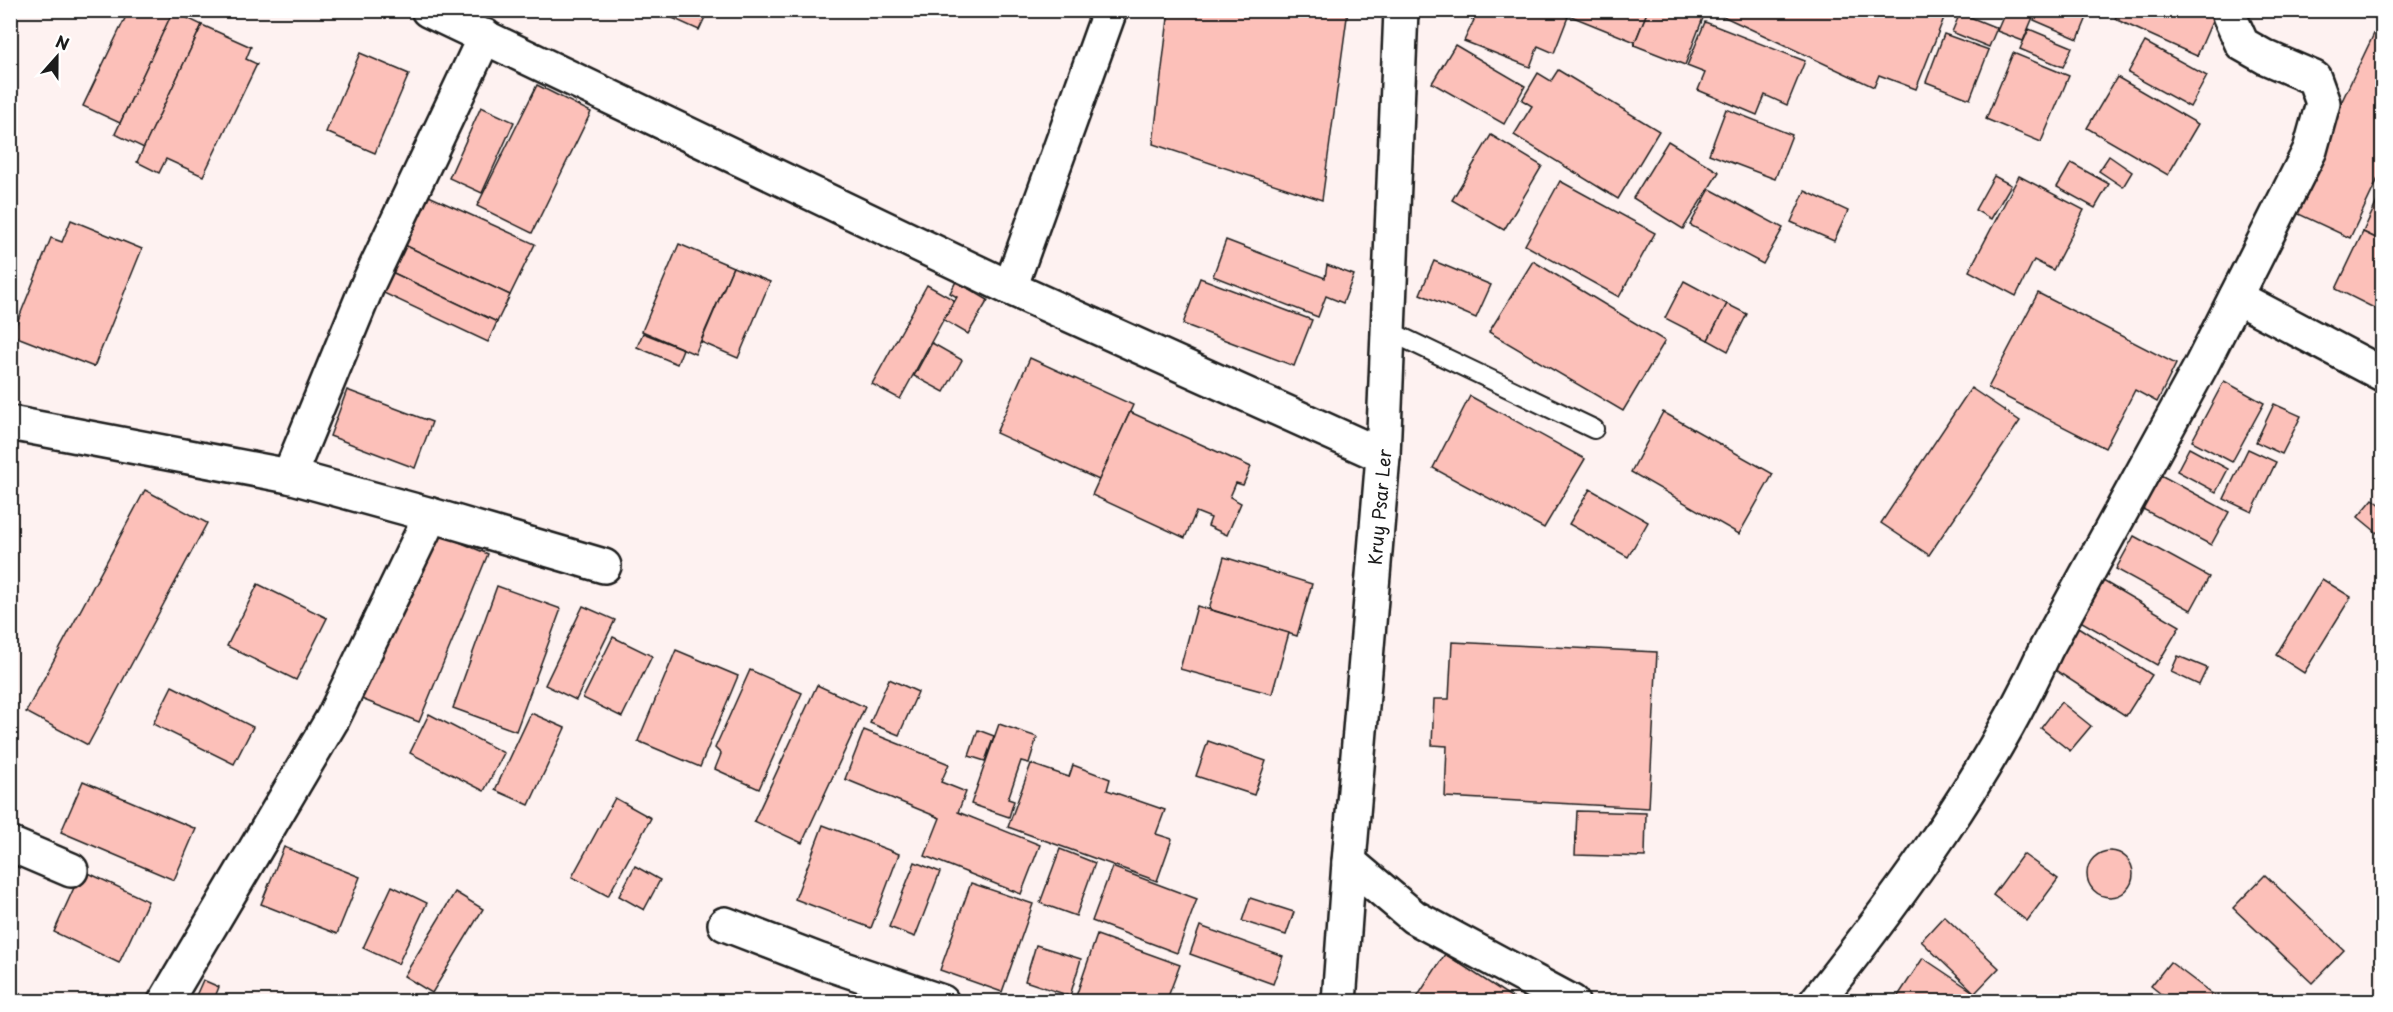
<svg xmlns="http://www.w3.org/2000/svg" width="2393" height="1012" font-family="'Playpen Sans',sans-serif">
	<rect width="100%" height="100%" fill="#fef2f1"/>
	<filter id="ink" filterUnits="userSpaceOnUse"><feTurbulence type="fractalNoise" baseFrequency=".0167" numOctaves="2"/><feDisplacementMap in="SourceGraphic" scale="12" xChannelSelector="R" yChannelSelector="G"/><feConvolveMatrix kernelMatrix="1 2 1 2 8 2 1 2 1" color-interpolation-filters="sRGB"/></filter>
	<g filter="url(#ink)">
		<g fill="#fcc0b9" stroke="#1c1c1c" stroke-width="1.5">
			<path d="M129,10H174L120,123L83,106Z"/>
			<path d="M660,10H691L705,17L699,30L659,12Z"/>
			<path d="M1169,10H1348L1322,200L1153,144Z"/>
			<path d="M1452,10H1552L1568,17L1554,53L1538,46L1530,67L1464,41L1474,20Z"/>
			<path d="M1556,10H1648L1635,42Z"/>
			<path d="M1648,10H1706L1685,65L1634,45Z"/>
			<path d="M1710,10H1947L1916,89L1879,75L1874,87Z"/>
			<path d="M2006,10H2036L2023,41L1997,31Z"/>
			<path d="M2038,10H2090L2078,39L2034,20Z"/>
			<path d="M2119,10H2217L2197,56L2115,19Z"/>
			<path d="M173,11L202,25L144,148L115,134Z"/>
			<path d="M1960,13L1997,28L1989,47L1952,32Z"/>
			<path d="M2381,19L2382,170L2350,238L2290,210Z"/>
			<path d="M1705,22L1805,61L1787,105L1765,95L1757,115L1698,90L1705,73L1687,66Z"/>
			<path d="M202,25L251,47L246,59L257,64L203,176L166,159L159,173L137,162Z"/>
			<path d="M2029,29L2072,47L2063,67L2020,49Z"/>
			<path d="M1944,34L1989,50L1970,99L1926,82Z"/>
			<path d="M2145,42L2207,76L2190,107L2128,73Z"/>
			<path d="M1455,45L1525,86L1504,124L1432,83Z"/>
			<path d="M360,53L409,74L375,153L326,132Z"/>
			<path d="M2013,53L2069,76L2041,142L1986,119Z"/>
			<path d="M1558,70L1659,131L1618,199L1514,135L1532,106L1522,100L1538,73L1551,81Z"/>
			<path d="M2117,77L2198,124L2168,175L2087,128Z"/>
			<path d="M537,85L591,112L532,233L477,206Z"/>
			<path d="M481,107L514,122L482,193L449,178Z"/>
			<path d="M1726,109L1792,135L1775,179L1709,154Z"/>
			<path d="M1491,135L1542,166L1504,230L1452,200Z"/>
			<path d="M1668,141L1719,172L1683,229L1633,198Z"/>
			<path d="M2109,156L2132,172L2123,187L2099,171Z"/>
			<path d="M2071,163L2109,184L2095,208L2057,187Z"/>
			<path d="M1994,176L2011,185L1991,219L1975,210Z"/>
			<path d="M2019,176L2084,210L2053,270L2034,260L2016,296L1969,271Z"/>
			<path d="M1560,181L1655,233L1619,297L1525,245Z"/>
			<path d="M1710,189L1783,228L1763,264L1690,225Z"/>
			<path d="M1805,191L1848,211L1834,241L1791,222Z"/>
			<path d="M2382,191V241L2363,232Z"/>
			<path d="M420,192L535,244L510,295L396,241Z"/>
			<path d="M71,220L142,249L94,367L12,335L51,238L62,242Z"/>
			<path d="M2363,232L2382,241V312L2336,289Z"/>
			<path d="M1226,240L1325,278L1327,265L1354,275L1343,303L1326,296L1318,317L1213,276Z"/>
			<path d="M396,241L510,295L497,322L383,268Z"/>
			<path d="M679,244L733,267L695,354L642,331Z"/>
			<path d="M1434,261L1491,285L1476,318L1420,294Z"/>
			<path d="M1533,261L1665,341L1623,411L1489,332Z"/>
			<path d="M733,267L770,282L738,358L701,342Z"/>
			<path d="M383,268L497,322L488,342L373,288Z"/>
			<path d="M961,272L975,279L969,289L988,300L968,334L944,320L957,297L950,293Z"/>
			<path d="M1200,278L1312,320L1294,366L1183,324Z"/>
			<path d="M1684,281L1727,304L1708,340L1665,318Z"/>
			<path d="M927,285L954,300L900,399L872,384Z"/>
			<path d="M2038,293L2176,364L2157,402L2135,390L2105,448L1988,388Z"/>
			<path d="M1727,304L1747,314L1728,351L1708,340Z"/>
			<path d="M643,333L683,349L677,364L637,347Z"/>
			<path d="M932,343L962,360L944,392L914,376Z"/>
			<path d="M1030,358L1133,405L1099,480L996,433Z"/>
			<path d="M2224,381L2264,403L2232,462L2192,441Z"/>
			<path d="M1971,388L2020,421L1929,555L1881,523Z"/>
			<path d="M347,390L432,422L415,468L330,436Z"/>
			<path d="M1470,396L1585,459L1544,528L1433,468Z"/>
			<path d="M2274,404L2301,416L2282,454L2256,442Z"/>
			<path d="M1130,412L1251,467L1243,485L1236,483L1230,497L1241,503L1227,535L1208,526L1211,518L1196,512L1185,538L1092,495Z"/>
			<path d="M1663,412L1773,474L1739,534L1631,472Z"/>
			<path d="M2189,448L2228,469L2216,492L2177,471Z"/>
			<path d="M2248,449L2276,462L2252,512L2224,499Z"/>
			<path d="M2155,472L2229,512L2211,545L2137,506Z"/>
			<path d="M1590,489L1648,522L1628,557L1569,524Z"/>
			<path d="M145,490L207,523L88,745L26,712Z"/>
			<path d="M2373,499L2382,506L2381,536L2358,517Z"/>
			<path d="M428,529L488,554L419,722L359,698Z"/>
			<path d="M2134,536L2209,577L2191,610L2116,569Z"/>
			<path d="M1224,557L1312,584L1297,636L1209,609Z"/>
			<path d="M2098,578L2180,626L2157,665L2075,618Z"/>
			<path d="M2322,579L2351,597L2304,673L2276,655Z"/>
			<path d="M258,584L327,618L296,680L227,646Z"/>
			<path d="M497,586L561,609L516,731L453,708Z"/>
			<path d="M583,606L615,620L576,700L545,685Z"/>
			<path d="M1197,606L1289,633L1272,694L1180,669Z"/>
			<path d="M2078,627L2152,675L2126,716L2052,668Z"/>
			<path d="M613,637L652,656L622,717L583,698Z"/>
			<path d="M1452,642L1657,652L1649,808L1445,797L1447,746L1432,745L1434,699H1449Z"/>
			<path d="M676,650L738,676L700,767L638,741Z"/>
			<path d="M2178,656L2207,668L2199,685L2171,672Z"/>
			<path d="M750,670L802,693L759,789L715,769L721,754L715,748Z"/>
			<path d="M889,679L918,692L899,735L870,723Z"/>
			<path d="M817,685L865,707L802,843L754,821Z"/>
			<path d="M172,686L253,727L234,764L153,724Z"/>
			<path d="M2061,702L2091,726L2070,751L2041,728Z"/>
			<path d="M531,713L565,728L529,805L495,790Z"/>
			<path d="M429,714L504,753L484,791L410,753Z"/>
			<path d="M999,724L1037,737L1029,763L1021,761L1008,799L1014,801L1009,817L971,804Z"/>
			<path d="M864,730L949,764L941,782L966,792L958,812L1040,845L1021,894L925,856L940,818L845,779Z"/>
			<path d="M978,730L994,736L985,761L969,756Z"/>
			<path d="M1208,741L1266,761L1254,795L1196,776Z"/>
			<path d="M1031,764L1069,777L1073,765L1110,779L1107,790L1165,810L1156,834L1172,839L1157,881L1008,827Z"/>
			<path d="M83,781L196,829L174,880L61,832Z"/>
			<path d="M615,798L651,818L608,896L572,877Z"/>
			<path d="M1577,811L1646,813L1645,857L1575,855Z"/>
			<path d="M823,825L899,854L871,928L795,899Z"/>
			<path d="M284,847L360,877L337,934L261,904Z"/>
			<path d="M1060,849L1095,863L1076,916L1040,903Z"/>
			<circle cx="2110" cy="874" r="23"/>
			<path d="M2023,854L2058,879L2027,921L1993,895Z"/>
			<path d="M915,862L940,872L915,937L889,927Z"/>
			<path d="M635,866L660,880L644,910L619,896Z"/>
			<path d="M1112,867L1197,899L1177,953L1092,921Z"/>
			<path d="M82,870L148,901L119,963L54,932Z"/>
			<path d="M2265,875L2344,950L2312,983L2233,908Z"/>
			<path d="M971,883L1033,904L1002,992L940,970Z"/>
			<path d="M392,886L427,903L398,964L363,948Z"/>
			<path d="M455,892L483,909L432,993L404,976Z"/>
			<path d="M1250,898L1294,912L1286,935L1242,921Z"/>
			<path d="M1944,916L1999,968L1975,993L1921,941Z"/>
			<path d="M1200,926L1283,956L1273,984L1190,954Z"/>
			<path d="M1097,935L1180,965L1166,1002H1074Z"/>
			<path d="M1036,945L1081,959L1070,996L1025,981Z"/>
			<path d="M1445,954L1519,1002H1414Z"/>
			<path d="M2382,956V969L2377,965Z"/>
			<path d="M1923,958L1975,993L1969,1002H1894Z"/>
			<path d="M2170,962L2223,1002H2171L2151,986Z"/>
			<path d="M203,980L219,987L213,1002L194,1000Z"/>
		</g>
		<g fill="none" stroke-linecap="round" stroke-linejoin="round">
			<g stroke="#1c1c1c" stroke-width="22">
				<path id="service" d="M1389,331L1594,429"/>
			</g>
			<g stroke="#1c1c1c" stroke-width="38">
				<g id="minor">
					<path d="M428,10L1010,288L1383,456"/>
					<path d="M1010,288L1110,10"/>
					<path d="M2236,297L2382,374"/>
					<path d="M10,423L289,476L431,515L604,566"/>
					<path d="M289,476L368,284L485,36"/>
					<path d="M10,844L71,870"/>
					<path d="M1349,862L1414,917L1572,1002"/>
					<path d="M725,924L818,960L942,1002"/>
					<path d="M165,1002L333,718L431,515"/>
					<path d="M1816,1002C1903,892 1988,777 2046,649L2202,364L2310,150L2323,103L2314,78L2265,57L2242,44L2229,15L2230,10"/>
				</g>
			</g>
			<g stroke="#1c1c1c" stroke-width="38">
				<path id="tertiary" d="M1339,1002L1349,862L1383,456L1401,10"/>
			</g>
			<use href="#service" stroke="#fff" stroke-width="18"/>
			<use href="#minor" stroke="#fff" stroke-width="33"/>
			<use href="#tertiary" stroke="#fff" stroke-width="33"/>
		</g>
	</g>
	<g text-anchor="middle" dominant-baseline="central" stroke-width="5" stroke-linejoin="round" paint-order="stroke">
		<g font-size="18" fill="#1c1c1c" stroke="#fff">
			<text transform="translate(1379 507) rotate(-85)">Kruy Psar Ler</text>
		</g>
	</g>
	<rect width="2393" height="1012" fill="none" stroke="#fff" stroke-width="36"/>
	<rect x="18" y="18" width="2357" height="976" fill="none" stroke="#1c1c1c" stroke-width="2" filter="url(#ink)"/>
	<g transform="translate(57 57) rotate(21)" stroke="#ffffff" stroke-width="4.5" paint-order="stroke">
	<path d="M0-4.5L10 22L0 15L-10 22Z" fill="#1c1c1c"/>
	<text y="-9" font-size="16" font-weight="bold" text-anchor="middle" fill="#1c1c1c">N</text>
	</g>
</svg>
